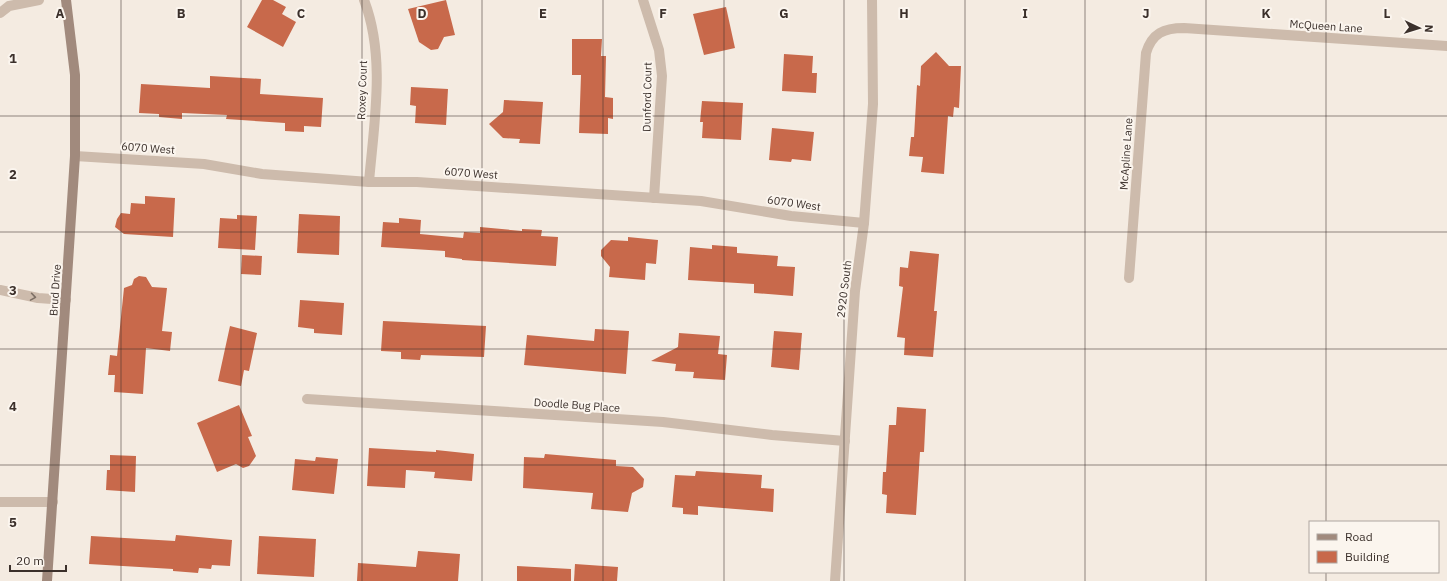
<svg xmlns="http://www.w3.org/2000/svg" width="1447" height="581" font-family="'IBM Plex Sans',sans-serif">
	<rect width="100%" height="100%" fill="#f4ebe1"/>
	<g fill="#c8694b">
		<path d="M262,0H273L286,7L282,14L296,22L283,47L247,27Z"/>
		<path d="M446,0L455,35L444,37L438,49L431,50L419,42L408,9Z"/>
		<path d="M726,7L735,48L704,55L693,14Z"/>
		<path d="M572,39H602L601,56H606L605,97L613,98V119L608,118V134L579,133L581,75H572Z"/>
		<path d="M936,52L949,66H961L959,108L954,107L953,117L948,116L944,174L921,172L923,157L909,156L911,137H914L917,85L920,86L921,66Z"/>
		<path d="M784,54L813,56L812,73H817L816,93L782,91Z"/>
		<path d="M210,76L261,79L260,94L323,98L321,127L304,126V132L285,131V123L226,119L227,115L182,113V119L159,117V114L139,113L141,84L210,88Z"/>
		<path d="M411,87L448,89L446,125L415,123L416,106L410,105Z"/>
		<path d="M504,100L543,102L540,144L519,143L520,139L503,138L489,124L503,112Z"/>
		<path d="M702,101L743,103L741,140L702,138L703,122H700Z"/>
		<path d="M772,128L814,132L811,161L792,159L791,162L769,160Z"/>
		<path d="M145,196L175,198L173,237L124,234L115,227L117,219L121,213L130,214L131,203L145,204Z"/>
		<path d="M299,214L340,216L339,255L297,253Z"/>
		<path d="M237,215L257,216L255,250L218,248L220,218L237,219Z"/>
		<path d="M399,218L421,220L420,234L463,238L464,232L480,233V227L522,231V229L542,230L541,236L558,237L556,266L462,260V259L445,257V251L381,247L383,222L399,223Z"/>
		<path d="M628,237L658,240L656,264L646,263L645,280L609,277L610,267L601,256V250L611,240L628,241Z"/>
		<path d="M712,245L737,247V253L778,256L777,266L795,267L793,296L754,293V284L688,280L690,247L712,249Z"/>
		<path d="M910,251L939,254L934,311H937L933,357L904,355L905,338L897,337L903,287L899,286L900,267L908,268Z"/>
		<path d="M242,255L262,256L261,275L241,274Z"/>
		<path d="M139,276L146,277L152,287L167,288L162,331L172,332L170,351L146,348L143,394L114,392L115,375H108L110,355L117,356L124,288L132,285L134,279Z"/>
		<path d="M300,300L344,303L342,335L314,333V329L298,327Z"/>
		<path d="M383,321L486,326L484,357L421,355L420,360L401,359V352L381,351Z"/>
		<path d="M230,326L257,333L249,371L244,370L241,386L218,381Z"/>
		<path d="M595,329L629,331L626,374L524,365L527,335L594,341Z"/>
		<path d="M774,331L802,333L799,370L771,367Z"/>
		<path d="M679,333L720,336L718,354L727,355L725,380L693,378L694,372L675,371L676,364L651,361L678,347Z"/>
		<path d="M239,405L252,436L248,437L256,456L249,466L243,468L236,464L217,472L197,423Z"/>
		<path d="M897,407L926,409L924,452H920L916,515L886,513L887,495L882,494L883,472H886L889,425H896Z"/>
		<path d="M369,448L436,452V450L474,454L472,481L434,478L435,472L406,470L405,488L367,486Z"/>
		<path d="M545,454L616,460V466L633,467L644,479L643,487L632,493L628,512L591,509L593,493L523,488L524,457L544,458Z"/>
		<path d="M110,455L136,456L135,492L106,490L107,470H110Z"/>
		<path d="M316,457L338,459L334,494L292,490L295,459L315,461Z"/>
		<path d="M696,471L762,475L761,488L774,489L773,512L698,506V515L683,514V508L672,507L675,475L695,476Z"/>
		<path d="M176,535L232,540L230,566L212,565L211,569L199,568L198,573L173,571V569L89,564L91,536L175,541Z"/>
		<path d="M259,536L316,539L314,577L257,574Z"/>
		<path d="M418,551L460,554L458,581H357L358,563L416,567Z"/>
		<path d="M575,564L618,567L617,581H574Z"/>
		<path d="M517,566L571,569V581H517Z"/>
	</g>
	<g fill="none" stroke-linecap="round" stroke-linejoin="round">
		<g stroke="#cdbbac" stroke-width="10">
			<path d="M0,13L9,6L39,0"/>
			<path d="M0,290L38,298L66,300"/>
			<path d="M0,502H53"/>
		</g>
		<g stroke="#cdbbac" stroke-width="10">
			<path d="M364,0C386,57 374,122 369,182"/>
			<path d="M643,0L659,50L662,76L654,198"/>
			<path d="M75,156L204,164L262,174L369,182H417L701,201L791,216L864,223"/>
			<path d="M1129,278L1146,53C1152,33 1164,28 1184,28L1447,46"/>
			<path d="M307,399L663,422L772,435L845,441"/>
			<path d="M835,581L855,291L864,223L873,104L872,0"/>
		</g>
		<path stroke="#a18a7d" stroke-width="10" d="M47,581L75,156V75L66,0"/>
	</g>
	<defs><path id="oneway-chevron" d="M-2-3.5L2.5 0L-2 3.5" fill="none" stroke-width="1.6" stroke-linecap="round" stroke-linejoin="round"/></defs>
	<use stroke="#7d6f65" href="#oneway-chevron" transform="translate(33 297) rotate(9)"/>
	<path fill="none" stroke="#3b302b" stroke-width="1" stroke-opacity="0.55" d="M121,0V581M241,0V581M362,0V581M482,0V581M603,0V581M724,0V581M844,0V581M965,0V581M1085,0V581M1206,0V581M1326,0V522M0,116H1447M0,232H1447M0,349H1447M0,465H1447M1326,572V581"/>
	<g text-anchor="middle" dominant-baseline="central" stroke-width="4" stroke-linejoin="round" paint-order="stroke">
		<g font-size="11" fill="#3b302b" stroke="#fbf5ee">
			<text transform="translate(1326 26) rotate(4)">McQueen Lane</text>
			<text transform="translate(362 90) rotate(-88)">Roxey Court</text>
			<text transform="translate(647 97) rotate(-89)">Dunford Court</text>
			<text transform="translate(148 148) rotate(4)">6070 West</text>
			<text transform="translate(1126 154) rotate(-86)">McApline Lane</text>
			<text transform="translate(471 173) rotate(4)">6070 West</text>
			<text transform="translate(794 203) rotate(8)">6070 West</text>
			<text transform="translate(844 289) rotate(-83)">2920 South</text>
			<text transform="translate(55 290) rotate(-86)">Brud Drive</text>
			<text transform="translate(577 405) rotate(4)">Doodle Bug Place</text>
		</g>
	</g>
	<g font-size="13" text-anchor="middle" font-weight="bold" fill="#3b302b" stroke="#fbf5ee" stroke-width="4" stroke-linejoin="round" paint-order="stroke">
		<text x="60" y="18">A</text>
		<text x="181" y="18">B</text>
		<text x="301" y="18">C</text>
		<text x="422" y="18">D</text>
		<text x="543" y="18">E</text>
		<text x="663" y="18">F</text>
		<text x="784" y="18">G</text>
		<text x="904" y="18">H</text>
		<text x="1025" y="18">I</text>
		<text x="1146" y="18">J</text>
		<text x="1266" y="18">K</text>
		<text x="1387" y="18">L</text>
		<text x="13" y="63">1</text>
		<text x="13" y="179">2</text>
		<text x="13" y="295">3</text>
		<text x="13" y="411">4</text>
		<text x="13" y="527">5</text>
	</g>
	<rect x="1309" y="521" width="130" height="52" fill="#fbf5ee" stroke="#aea6a0"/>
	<rect x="1317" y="534" width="20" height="6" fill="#a18a7d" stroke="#aea6a0"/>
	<text x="1345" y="541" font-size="12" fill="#3b302b">Road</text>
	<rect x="1317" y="551" width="20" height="12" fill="#c8694b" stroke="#aea6a0"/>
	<text x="1345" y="561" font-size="12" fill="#3b302b">Building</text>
	<g transform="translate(1419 28) rotate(94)" stroke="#fbf5ee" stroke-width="3" paint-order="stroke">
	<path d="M0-3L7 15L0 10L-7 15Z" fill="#3b302b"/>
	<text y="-6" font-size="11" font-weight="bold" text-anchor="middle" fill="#3b302b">N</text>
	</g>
	<path d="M10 565v6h56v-6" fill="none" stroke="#3b302b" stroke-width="2"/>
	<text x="16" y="565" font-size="12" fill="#3b302b" stroke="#fbf5ee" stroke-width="3" paint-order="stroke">20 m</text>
</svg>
